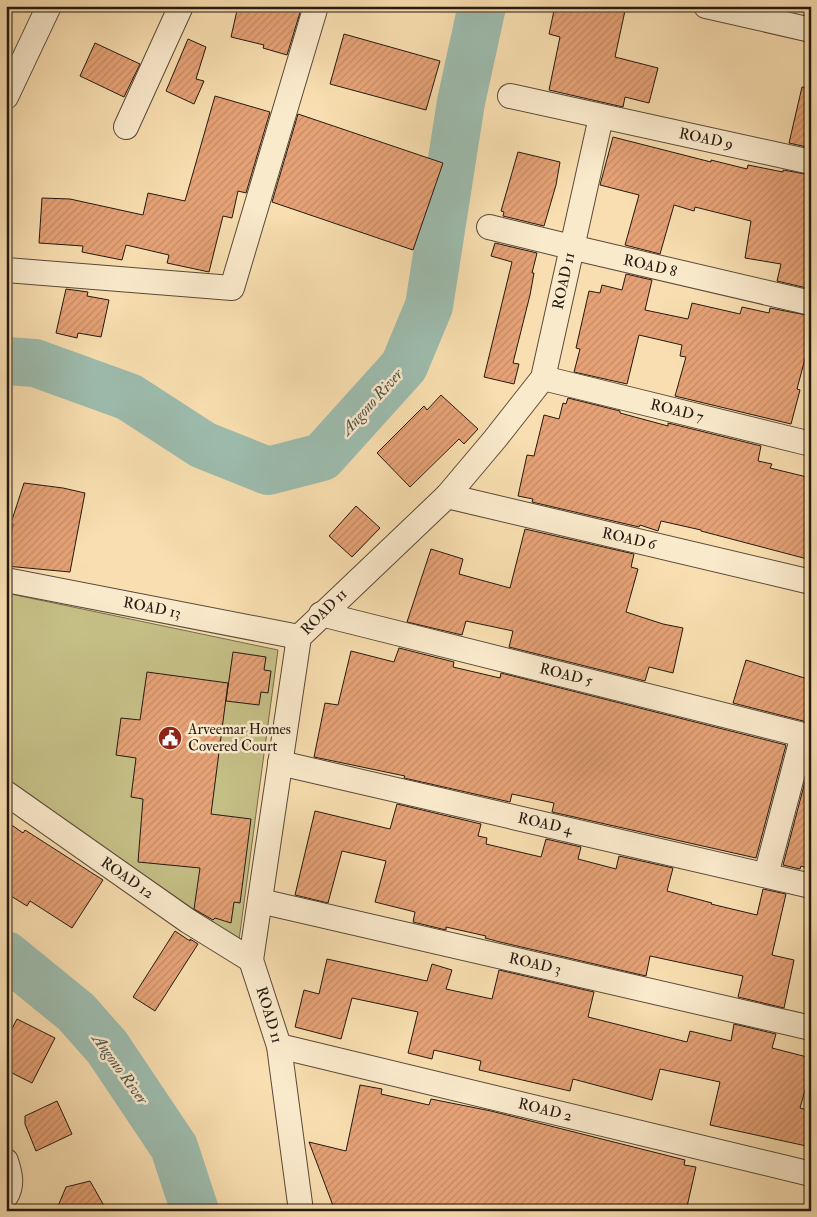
<svg xmlns="http://www.w3.org/2000/svg" width="817" height="1217" font-family="'IM FELL Double Pica',serif">
	<defs>
		<pattern id="building-hatch" width="6" height="6" patternUnits="userSpaceOnUse" patternTransform="scale(1.25)"><rect width="6" height="6" fill="#e6a276"/><path d="M-1 1l2-2M0 6l6-6M5 7l2-2" fill="none" stroke="#c58b65"/></pattern>
	</defs>
	<rect width="100%" height="100%" fill="#f8deb0"/>
	<filter id="stains"><feTurbulence type="fractalNoise" baseFrequency=".004" numOctaves="4"/><feColorMatrix values="0 0 0 0 .2 0 0 0 0 .09 0 0 0 0 .02 0 0 0 .5 -.17"/></filter>
	<radialGradient id="worn" r=".72"><stop offset=".6" stop-color="#630" stop-opacity="0"/><stop offset="1" stop-color="#630" stop-opacity=".3"/></radialGradient>
	<path fill="#c5bf86" stroke="#756c4c" d="M6,593L278,650L239,940L6,781Z"/>
	<g fill="none" stroke-linecap="round" stroke-linejoin="round">
		<g stroke="#9dbcae" stroke-width="48">
			<path d="M6,361L35,363L129,397L203,445L268,471L322,457L404,366L429,306L461,102L482,6"/>
			<path d="M6,955L76,1012L107,1047L174,1147L195,1211"/>
		</g>
	</g>
	<g fill="url(#building-hatch)" stroke="#251911">
		<path d="M238,6H302L287,55L263,48L264,45L231,37Z"/>
		<path d="M555,6H626L615,57L658,68L649,103L625,97L623,107L549,90L560,37L549,34Z"/>
		<path d="M344,34L440,61L426,110L330,84Z"/>
		<path d="M188,39L206,47L196,79L204,81L194,104L166,91Z"/>
		<path d="M95,43L140,64L124,97L80,76Z"/>
		<path d="M802,87L811,88V148L789,143Z"/>
		<path d="M215,96L270,112L246,193L238,191L232,218L223,216L209,272L167,263L169,255L126,245L122,260L82,252L83,246L39,243L42,198L70,199L143,215L148,193L185,201Z"/>
		<path d="M298,114L443,163L413,250L272,202Z"/>
		<path d="M613,137L711,162V160L747,169L748,165L783,172V170L811,175V289L777,281L781,264L745,258L751,221L695,207L694,211L674,205L660,254L625,245L639,195L600,185Z"/>
		<path d="M518,152L560,162L556,185L544,226L503,216L504,212L501,211Z"/>
		<path d="M495,243L537,253L532,273H534L530,295L513,363L519,364L514,384L484,377L512,262L491,256Z"/>
		<path d="M626,274L652,280L645,310L688,319L692,303L740,314L742,307L769,313L770,308L811,316V336L797,389L800,390L791,424L675,396L686,357L680,356L682,345L639,335L627,384L574,372L580,349L576,348L589,291L600,293L602,285L622,290Z"/>
		<path d="M66,289L88,292L87,296L109,300L101,337L78,333L77,338L56,333Z"/>
		<path d="M441,395L478,429L464,444L459,439L410,487L377,453L424,406L427,410Z"/>
		<path d="M568,398L620,411V413L668,426V423L761,446L758,461L772,464L770,468L811,478V560L701,531V530L661,521L658,531L640,525L639,527L532,502L533,499L518,496L527,455L534,456L544,415L559,419L563,403L566,404Z"/>
		<path d="M24,483L63,488L85,493L70,572L6,566L13,524L11,523Z"/>
		<path d="M356,506L380,528L352,557L329,536Z"/>
		<path d="M525,529L634,554L631,567L638,569L626,612L663,624L683,628L673,673L649,667L645,681L509,647L513,631L466,621L462,635L407,622L431,549L463,559L459,574L510,588Z"/>
		<path d="M399,648L454,662L453,667L500,678L501,673L786,745L756,858L552,812L554,803L512,794L510,802L404,778L405,776L314,757L325,703L338,705L351,651L394,662Z"/>
		<path d="M233,652L266,657L264,670L271,671L268,693L261,692L259,705L226,701Z"/>
		<path d="M746,660L811,680V723L733,703Z"/>
		<path d="M147,672L228,683L211,814L251,819L240,903L234,902L231,923L215,918L213,920L194,909L200,868L138,862L143,799L131,797L136,758L116,755L121,718L140,720Z"/>
		<path d="M811,759V869L801,866L800,869L783,865Z"/>
		<path d="M397,804L481,824L478,836L487,838L486,844L541,857L546,839L581,847L578,859L616,869L619,856L673,868L667,891L712,903L711,904L757,915L763,889L786,894L772,955L794,960L784,1008L738,997L743,976L650,956L646,976L500,942L485,938L486,936L446,927V930L413,922L415,912L375,902L386,861L342,851L328,903L295,895L315,811L390,829Z"/>
		<path d="M6,821L23,833L25,830L103,880L72,928L30,901L27,906L6,893Z"/>
		<path d="M175,931L190,941V939L198,944L155,1011L133,997Z"/>
		<path d="M327,959L427,981L432,964L452,970L446,989L492,999L499,970L594,992L588,1017L687,1042L690,1031L731,1041L734,1024L776,1034L772,1048L811,1058V1069L800,1108L811,1111V1147L710,1125L720,1082L660,1069L652,1100L573,1079L570,1091L479,1070L481,1061L434,1050L432,1059L408,1053L418,1012L352,998L341,1039L295,1027L304,990L319,994Z"/>
		<path d="M17,1019L55,1038L32,1083L6,1070V1040Z"/>
		<path d="M360,1085L382,1089L381,1094L429,1105L431,1099L491,1111L685,1160L684,1165L696,1167L686,1211H335L309,1142L346,1151Z"/>
		<path d="M57,1101L72,1134L36,1151L25,1124V1116Z"/>
		<path d="M90,1181L107,1211H56L66,1187Z"/>
	</g>
	<g fill="none" stroke-linecap="round" stroke-linejoin="round">
		<g stroke="#5a4a39" stroke-width="26">
			<g id="minor">
				<path d="M706,6L811,30"/>
				<path d="M510,96L811,162"/>
				<path d="M6,97L49,6"/>
				<path d="M126,127L181,6"/>
				<path d="M489,227L571,247L811,303"/>
				<path d="M6,270L232,288L316,6"/>
				<path d="M543,378L811,444"/>
				<path d="M447,496L811,582"/>
				<path d="M6,580L299,637"/>
				<path d="M321,614L811,737"/>
				<path d="M280,763L811,886"/>
				<path d="M6,793L188,921L251,960"/>
				<path d="M766,875L803,735"/>
				<path d="M260,901L811,1028"/>
				<path d="M279,1046L811,1174"/>
				<path d="M6,1161C10,1173 13,1185 6,1196"/>
				<path d="M301,1211L279,1046L251,960L299,637L447,496L495,439L543,378L601,117"/>
			</g>
		</g>
		<use href="#minor" stroke="#faeacc" stroke-width="24"/>
	</g>
	<defs>
		<g id="civic-disc" transform="scale(1.25)"><circle r="9.5" fill="#8f2418" stroke="#faeacc"/><path d="M-.6-6.5H3V-4.5H.6V-3L4-1V1h2V6H-6V1h2V-1L-.6-3ZM-1.2 2.5V6h2.4V2.5Z" fill="#fff"/></g>
	</defs>
	<g fill-rule="evenodd">
		<use href="#civic-disc" x="170" y="738"/>
	</g>
	<g text-anchor="middle" dominant-baseline="central" stroke-width="5" stroke-linejoin="round" paint-order="stroke">
		<g font-size="15" fill="#251911" stroke="#faeacc">
			<text transform="translate(706 139) rotate(12)">ROAD 9</text>
			<text transform="translate(650 266) rotate(13)">ROAD 8</text>
			<text transform="translate(564 281) rotate(-78)">ROAD 11</text>
			<text transform="translate(677 411) rotate(14)">ROAD 7</text>
			<text transform="translate(629 539) rotate(13)">ROAD 6</text>
			<text transform="translate(152 608) rotate(11)">ROAD 13</text>
			<text transform="translate(324 612) rotate(-45)">ROAD 11</text>
			<text transform="translate(566 675) rotate(14)">ROAD 5</text>
			<text transform="translate(545 824) rotate(13)">ROAD 4</text>
			<text transform="translate(127 878) rotate(35)">ROAD 12</text>
			<text transform="translate(535 964) rotate(13)">ROAD 3</text>
			<text transform="translate(269 1015) rotate(73)">ROAD 11</text>
			<text transform="translate(545 1110) rotate(14)">ROAD 2</text>
		</g>
		<g font-size="15" fill="#251911" stroke="#faeacc" text-anchor="start">
			<text x="188" y="729">Arveemar Homes<tspan x="188" dy="17">Covered Court</tspan></text>
		</g>
		<g font-size="16" font-style="italic" fill="#4f5248" stroke="#faeacc">
			<text transform="translate(372 402) rotate(-48)">Angono River</text>
			<text transform="translate(120 1069) rotate(54)">Angono River</text>
		</g>
	</g>
	<rect width="817" height="1217" fill="none" stroke="#f8deb0" stroke-width="25"/>
	<rect x="8" y="8" width="802" height="1202" fill="none" stroke="#251911" stroke-width="2.5"/>
	<rect x="12" y="12" width="792" height="1192" fill="none" stroke="#251911"/>
	<rect width="100%" height="100%" filter="url(#stains)"/>
	<rect width="100%" height="100%" fill="url(#worn)"/>
</svg>
